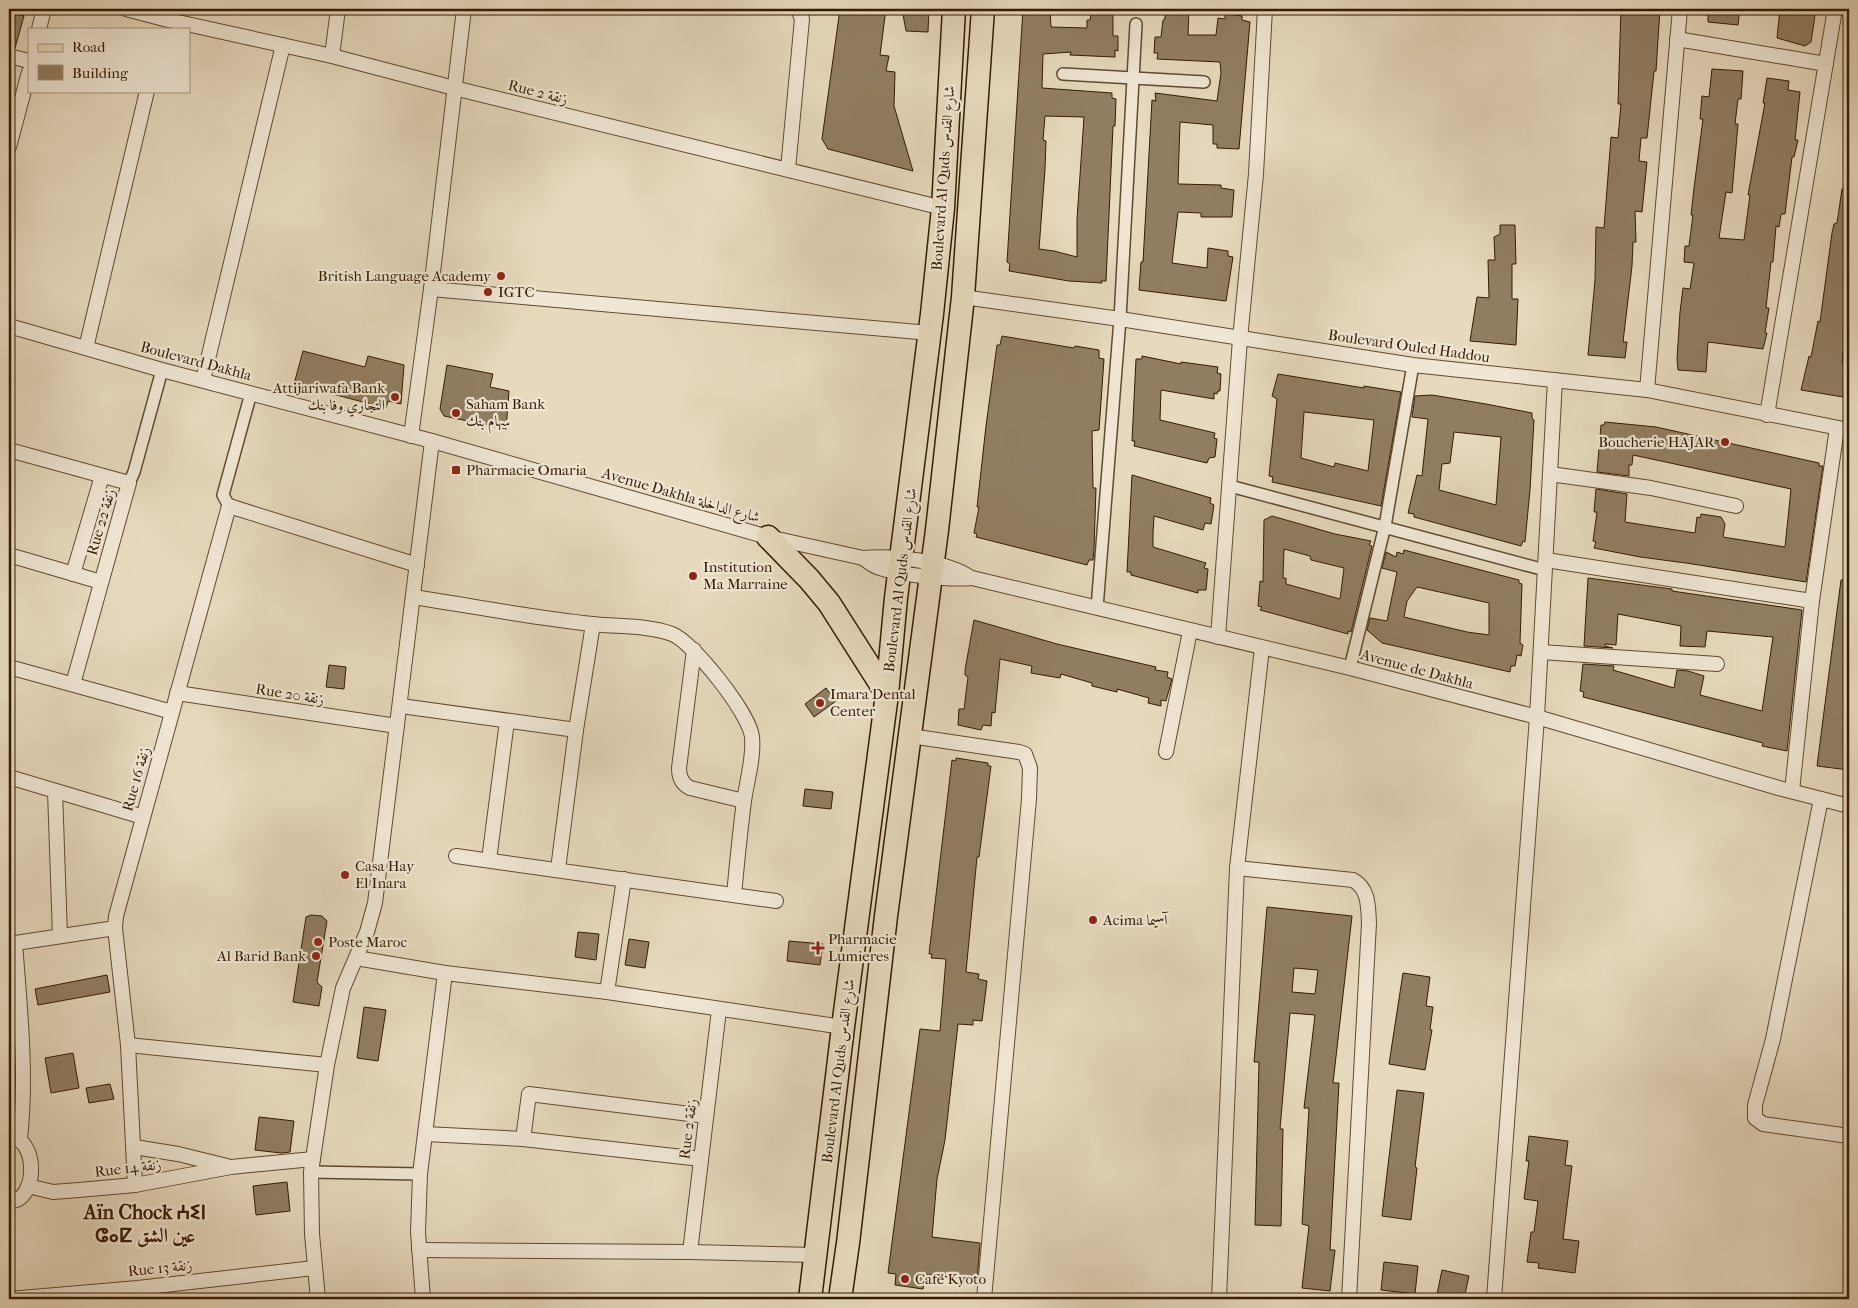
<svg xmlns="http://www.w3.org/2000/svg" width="1858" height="1308" font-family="'IM FELL French Canon',Amiri,'Noto Sans Tifinagh',serif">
	<rect width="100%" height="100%" fill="#e6d9bd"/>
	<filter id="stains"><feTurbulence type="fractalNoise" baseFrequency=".004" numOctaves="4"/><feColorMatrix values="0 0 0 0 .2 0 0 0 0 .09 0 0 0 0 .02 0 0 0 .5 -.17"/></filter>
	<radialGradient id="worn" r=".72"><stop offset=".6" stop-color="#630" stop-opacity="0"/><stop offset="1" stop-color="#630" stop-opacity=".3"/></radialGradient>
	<g fill="#917e62" stroke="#351b00" fill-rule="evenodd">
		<path d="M840,9H886L880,55L889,56L886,71L895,72L894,106L913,171L828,149L822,139Z"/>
		<path d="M902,9H929L928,32L906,31Z"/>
		<path d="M1023,9H1050L1051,27L1087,28V20H1090L1092,9H1113V36H1118V51L1115,50V57L1070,55L1071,52L1043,54L1042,88L1112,93V98L1116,99L1115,126H1113L1106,281H1101L1102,283L1069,281L1009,271L1010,264L1007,262ZM1045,116L1084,117L1077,219V257L1054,251L1039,249L1045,169L1046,141L1043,140Z"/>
		<path d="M1168,9H1189L1188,35H1216L1218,18L1225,19V13L1242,16V20L1250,22L1239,149L1217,148V144H1213V125L1180,122L1178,184L1221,185V188L1234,190L1232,217H1201V213L1178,212L1172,263L1207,268L1208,248L1228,251V256L1233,257L1226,301L1139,290L1141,262H1143L1152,100L1156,101L1155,93L1217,101L1221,73L1220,62L1157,59L1158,53H1154L1155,37H1161L1163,20H1164L1166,14H1168Z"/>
		<path d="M1621,9H1660L1656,71H1654L1647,138H1641L1639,161L1647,162L1642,212L1635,211L1636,242H1633L1632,266L1623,342H1627L1625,358L1588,355L1595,280L1596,227L1604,228L1611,137L1618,138L1621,104H1618Z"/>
		<path d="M1708,9H1740L1738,25L1708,22Z"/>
		<path d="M1780,9H1816L1811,42L1805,46L1777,38Z"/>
		<path d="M9,12L24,16L15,48L9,47Z"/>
		<path d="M1712,69L1743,71L1741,99H1738L1735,124H1738L1732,193L1726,192L1719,238L1744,240L1750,195H1748L1765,103H1763L1767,78L1789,81L1788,90L1800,92L1795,140H1798L1794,157H1792L1785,214H1781L1779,227L1776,226L1773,262H1771L1766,308H1769L1765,333H1767L1763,349L1708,342L1706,372L1678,370L1677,359L1680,312L1683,288L1690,289L1694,263L1684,262L1685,246H1689L1693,215H1691L1694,188L1703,119H1700L1702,96L1709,97Z"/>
		<path d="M1842,189H1849V335L1845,334L1842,363L1849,365V398L1801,390L1809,356L1811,357L1818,321L1820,322L1832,233L1834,224L1837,223Z"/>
		<path d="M1500,225H1515L1516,264H1512V299H1518L1516,345L1470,341L1477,297L1489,298L1488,260H1495L1494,237L1500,234Z"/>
		<path d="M1002,336L1074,348L1075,346L1099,350V358L1104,359L1099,430L1092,431L1093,488H1096L1094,549L1093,560H1089L1087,565L976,537L977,534L974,533L979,507H977L986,426L997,345H1000Z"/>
		<path d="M303,351L365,367L368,356L404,365L401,404L388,401L386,408L294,384Z"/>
		<path d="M1142,356L1181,364V362L1218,367L1217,373L1221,374L1220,391H1218L1217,394L1214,393V399L1161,390L1160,420L1215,433L1214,438L1217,439L1215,457L1209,458L1207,463L1134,446L1135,441H1132L1136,359H1142Z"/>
		<path d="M447,365L493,374L490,387L509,391L506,429L444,416L440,409Z"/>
		<path d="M1278,374L1364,388V386L1401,392L1381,506L1272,482L1273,477L1269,476L1277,399L1272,396ZM1304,412L1374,420L1368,471L1335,463L1334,467L1301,458Z"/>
		<path d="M1432,395L1486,404L1532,413V418L1534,420L1530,490L1525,542L1523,541L1521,546L1414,517V514L1408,513L1417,475L1422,476L1428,419L1412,417L1415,396ZM1454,432L1501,437L1496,505L1439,490L1442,464L1450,463Z"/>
		<path d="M1605,422L1656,427L1819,463V466H1823L1806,582L1686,563L1640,557L1594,548L1596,542L1593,541L1597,512H1594L1596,489L1627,494L1625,522L1695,533L1697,517L1700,518L1701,514L1721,517L1725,524L1723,537L1785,547L1791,489L1633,455L1632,465H1629V476L1597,472L1601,425H1604Z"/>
		<path d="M1132,475L1211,498L1210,503L1214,505L1211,524L1205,523L1203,530L1154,516L1153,533V547L1206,563L1204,568L1208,569L1206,590H1198V593L1131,575V572H1127Z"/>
		<path d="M1272,516L1335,534L1371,541L1369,545L1372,546L1351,632L1348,631V634L1260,610L1262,607L1258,606L1260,581L1263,582L1264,520ZM1284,549L1310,556L1311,560L1344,568L1340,599L1286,584V578H1283Z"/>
		<path d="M1404,550L1519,580V583L1522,584L1520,643L1523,645L1521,656L1517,655L1515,666H1511L1510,672L1382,643L1367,630L1370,618L1387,621L1397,572L1382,568L1386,552L1396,557L1397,552L1403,554ZM1417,587L1489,603V635L1467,632L1404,617L1407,601Z"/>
		<path d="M1588,578L1672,589V591L1802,610L1787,751L1762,746L1763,743L1583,697L1584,692L1580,691L1583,664L1614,666L1613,670L1674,688L1677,670L1688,671L1704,676L1700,695L1762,711L1773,637L1707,631L1705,647L1680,646L1681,626L1618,614L1616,645L1605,644V646L1613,648L1584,646Z"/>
		<path d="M1841,580H1849V770L1817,766Z"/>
		<path d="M974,620L1057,644L1156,667L1155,670L1168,672L1167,677L1172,679L1166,701L1161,700V706L1148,703L1149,698L1117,689V692L1092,686V683L1061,674L1060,678L1031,673L1032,666L1000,659L995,713L992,712L991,726L983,725L981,730L958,725L959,709H964L968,677L965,675V670Z"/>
		<path d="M329,665L346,667L344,689L326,687Z"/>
		<path d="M826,688L836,701L814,717L805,704Z"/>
		<path d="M956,758L988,763V766H991L979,857H977L966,972L979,974L978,979L987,981L982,1021L973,1020V1025L958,1024L945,1140L937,1179L932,1237L980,1243L977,1281L925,1274L923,1289L895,1285L896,1274L888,1273L920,1029L940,1031L946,959L931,958L932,954H929L952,760L956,761Z"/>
		<path d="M805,789L833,792L831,809L803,806Z"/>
		<path d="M1267,907L1352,916L1333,1083H1339L1330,1250H1335L1330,1291L1302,1288L1309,1226L1302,1224L1309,1108H1304L1315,1015L1290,1013L1280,1129H1283L1281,1226L1255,1225L1259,1062H1254ZM1294,968L1318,970L1315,994L1292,992Z"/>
		<path d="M311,915L322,916L327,921L317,982L322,987L319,1006L293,1002L306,917Z"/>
		<path d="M578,932L599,934L596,960L575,957Z"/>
		<path d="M629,939L649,942L645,968L625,965Z"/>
		<path d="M789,941L823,944L820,965L787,961Z"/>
		<path d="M1403,973L1430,977L1426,1006L1433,1007L1430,1030H1432L1425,1070L1389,1064Z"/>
		<path d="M107,975L110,992L38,1005L35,989Z"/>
		<path d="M364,1007L386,1010L378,1061L357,1058Z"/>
		<path d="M73,1053L79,1088L51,1093L45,1058Z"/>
		<path d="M110,1084L114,1099L89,1103L86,1088Z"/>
		<path d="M1397,1090L1424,1093L1415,1167L1417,1168L1411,1220L1382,1216Z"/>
		<path d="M259,1117L294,1121L290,1152L281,1153L255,1150Z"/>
		<path d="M1529,1136L1568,1141L1565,1165L1572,1166L1563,1239L1579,1241L1575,1273L1538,1268L1539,1263L1527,1262L1531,1232H1534L1538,1201L1524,1199L1529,1161H1526Z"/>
		<path d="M287,1182L290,1211L256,1215L253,1186Z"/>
		<path d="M1384,1262L1418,1266L1415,1294L1381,1290Z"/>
		<path d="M1442,1270L1469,1276L1464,1299H1436Z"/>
	</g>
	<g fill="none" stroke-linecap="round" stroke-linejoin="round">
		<g stroke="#614a2f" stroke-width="14">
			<g id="pedestrian">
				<path d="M1063,74L1204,82"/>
				<path d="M129,483L134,472L162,370"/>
				<path d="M1230,486L1545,570"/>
				<path d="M229,506L223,495L251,393"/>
				<path d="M1097,608L1120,319L1136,24"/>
				<path d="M1350,668L1385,526L1413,365"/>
				<path d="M311,1172L420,1174"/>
			</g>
		</g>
		<g stroke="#614a2f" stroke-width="16">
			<g id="minor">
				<path d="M126,9L164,19L332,56L454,88L943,208"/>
				<path d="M39,29L44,9"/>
				<path d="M1677,39L1826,64"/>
				<path d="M9,56L29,61"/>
				<path d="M332,56L338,9"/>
				<path d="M9,147L29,72"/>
				<path d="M788,169L802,19L798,9"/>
				<path d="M431,289L930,333"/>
				<path d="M963,297L1120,319L1413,365L1647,390L1849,430"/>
				<path d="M9,326L162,370L432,441L768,537L863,558C867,561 872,565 877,567C899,575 948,580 972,578L1350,668L1537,717L1782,789L1849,806"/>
				<path d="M86,348L147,91"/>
				<path d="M203,380L283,45"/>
				<path d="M1647,390L1680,9"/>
				<path d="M1767,415L1835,9"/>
				<path d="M411,436L431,289L464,9"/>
				<path d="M9,450L129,483L73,684"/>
				<path d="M1550,474L1651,488L1736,506"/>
				<path d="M9,555L101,582"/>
				<path d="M863,558C892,555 947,561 971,578"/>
				<path d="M1546,560L1812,601"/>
				<path d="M73,574L102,476"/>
				<path d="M413,597C473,606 533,618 593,624C619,627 647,625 672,634C693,642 750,714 752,737C754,758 747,780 744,801C740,832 737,863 734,895"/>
				<path d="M1218,637L1240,339L1256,174L1265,9"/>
				<path d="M694,650L679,768C679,777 682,784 690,788L744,801"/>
				<path d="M1541,652L1717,664"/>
				<path d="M9,667L172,712"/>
				<path d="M177,693L397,726"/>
				<path d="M401,706L576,730"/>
				<path d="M910,736L1019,752L1025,754L1030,768L1029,799L984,1299"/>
				<path d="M1166,752L1190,631"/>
				<path d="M9,777L143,817"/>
				<path d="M55,791L60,936"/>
				<path d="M1792,791L1812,601L1837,428"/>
				<path d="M1821,799L1773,1039L1755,1105V1118L1763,1124L1849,1136"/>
				<path d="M456,856L776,901"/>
				<path d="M489,860L507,721"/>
				<path d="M1237,868L1353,880C1369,889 1368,906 1369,923L1349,1299"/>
				<path d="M558,869L576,730L593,624"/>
				<path d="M15,943C20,1008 27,1075 20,1139"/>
				<path d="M9,944L115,928"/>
				<path d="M356,958L445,973L607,992L843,1027"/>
				<path d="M607,992L624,879"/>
				<path d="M128,1045L327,1065"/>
				<path d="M425,1134L523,1139L701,1159"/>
				<path d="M9,1137C39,1137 38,1203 9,1201"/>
				<path d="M523,1139L529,1094L706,1116"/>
				<path d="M134,1147L178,1154L227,1166"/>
				<path d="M135,1185L128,1045L115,928L116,916L229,506L417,565"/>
				<path d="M28,1186L53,1192L79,1190L135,1185L231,1167L313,1159"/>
				<path d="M419,1250L690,1252L815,1255"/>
				<path d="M690,1252L719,1010"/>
				<path d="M9,1299L138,1288L314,1268"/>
				<path d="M318,1299L312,1234L311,1172L327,1065L343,988L367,932L375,903L432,441"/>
				<path d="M423,1299L418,1232L420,1174L445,973"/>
				<path d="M1219,1299L1237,868L1262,648"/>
				<path d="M1494,1299L1537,717L1555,380"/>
			</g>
		</g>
		<g stroke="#351b00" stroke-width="25">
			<g id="primary">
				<path d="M768,537L809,579L829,603L887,694"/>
				<path d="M810,1299L843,1027L887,694L896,598L932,314L943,208L954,9"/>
				<path d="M840,1299L848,1243L886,916L937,530L963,297L983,9"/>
			</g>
		</g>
		<use href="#pedestrian" stroke="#efe6d4" stroke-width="11"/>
		<use href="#minor" stroke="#efe6d4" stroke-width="14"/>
		<use href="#primary" stroke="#e6d9bd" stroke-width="22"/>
	</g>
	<g fill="#8f2418" stroke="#efe6d4" stroke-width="2">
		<circle cx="501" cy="276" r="5"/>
		<circle cx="488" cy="292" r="5"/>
		<circle cx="395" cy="397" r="5"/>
		<circle cx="456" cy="413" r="5"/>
		<circle cx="1725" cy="442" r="5"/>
		<rect x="451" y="465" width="10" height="10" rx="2.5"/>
		<circle cx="693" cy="576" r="5"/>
		<circle cx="820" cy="703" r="5"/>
		<circle cx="345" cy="875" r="5"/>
		<circle cx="1093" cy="920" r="5"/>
		<circle cx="318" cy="942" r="5"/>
		<path d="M815.5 940.5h5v5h5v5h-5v5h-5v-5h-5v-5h5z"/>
		<circle cx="316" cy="956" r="5"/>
		<circle cx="905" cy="1279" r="5"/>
	</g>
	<g text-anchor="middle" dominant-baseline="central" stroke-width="4.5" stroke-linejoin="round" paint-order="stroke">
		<g font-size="15" fill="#351b00" stroke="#efe6d4">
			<text transform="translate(538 92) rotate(14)">Rue 2 زنقة</text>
			<text transform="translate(943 178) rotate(-86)">Boulevard Al Quds شارع القدس</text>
			<text transform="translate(1409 346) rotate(8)">Boulevard Ouled Haddou</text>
			<text transform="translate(196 361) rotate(15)">Boulevard Dakhla</text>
			<text transform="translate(681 495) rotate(16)">Avenue Dakhla شارع الداخلة</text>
			<text transform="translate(101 522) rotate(-74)">Rue 22 زنقة</text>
			<text transform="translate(900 580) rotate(-83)">Boulevard Al Quds شارع القدس</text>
			<text transform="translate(1417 669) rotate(15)">Avenue de Dakhla</text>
			<text transform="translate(290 694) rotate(9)">Rue 20 زنقة</text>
			<text transform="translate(136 779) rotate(-74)">Rue 16 زنقة</text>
			<text transform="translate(838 1071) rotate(-83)">Boulevard Al Quds شارع القدس</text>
			<text transform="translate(688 1129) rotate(-83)">Rue 2 زنقة</text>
			<text transform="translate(128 1168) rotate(-7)">Rue 14 زنقة</text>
			<text transform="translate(160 1268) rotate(-6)">Rue 13 زنقة</text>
		</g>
		<g font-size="15" fill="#351b00" stroke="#efe6d4" text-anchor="start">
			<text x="491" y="276" text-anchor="end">British Language Academy</text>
			<text x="498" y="292">IGTC</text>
			<text x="385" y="388" text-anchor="end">Attijariwafa Bank<tspan x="385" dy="17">التجاري وفا بنك</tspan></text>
			<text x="466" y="404">Saham Bank<tspan x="466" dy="17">سهام بنك</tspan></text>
			<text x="1715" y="442" text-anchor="end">Boucherie HAJAR</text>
			<text x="466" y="470">Pharmacie Omaria</text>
			<text x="703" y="567">Institution<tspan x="703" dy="17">Ma Marraine</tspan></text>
			<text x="830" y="694">Imara Dental<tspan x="830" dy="17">Center</tspan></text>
			<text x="355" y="866">Casa Hay<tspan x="355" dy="17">El Inara</tspan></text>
			<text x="1103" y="920">Acima آسيما</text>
			<text x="828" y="939">Pharmacie<tspan x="828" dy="17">Lumieres</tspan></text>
			<text x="328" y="942">Poste Maroc</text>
			<text x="306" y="956" text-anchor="end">Al Barid Bank</text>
			<text x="915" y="1279">Café Kyoto</text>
		</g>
		<g font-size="20" font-weight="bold" fill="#351b00" stroke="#efe6d4">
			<text x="145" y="1212">Aïn Chock ⵄⵉⵏ<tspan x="145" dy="23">ⵛⴰⵇ عين الشق</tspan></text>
		</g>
	</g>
	<rect width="1858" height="1308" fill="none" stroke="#e6d9bd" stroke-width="30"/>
	<rect x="10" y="10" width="1838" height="1288" fill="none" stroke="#351b00" stroke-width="2.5"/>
	<rect x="15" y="15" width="1828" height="1278" fill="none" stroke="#351b00"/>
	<rect x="28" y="28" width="162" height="65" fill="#efe6d4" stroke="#a5957f"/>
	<rect x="38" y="44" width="25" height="8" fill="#e6d9bd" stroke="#a5957f"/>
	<text x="72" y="52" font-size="15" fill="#351b00">Road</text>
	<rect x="38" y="65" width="25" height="15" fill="#917e62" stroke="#a5957f"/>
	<text x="72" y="78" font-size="15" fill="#351b00">Building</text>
	<rect width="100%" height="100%" filter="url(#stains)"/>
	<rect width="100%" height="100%" fill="url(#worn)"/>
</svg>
